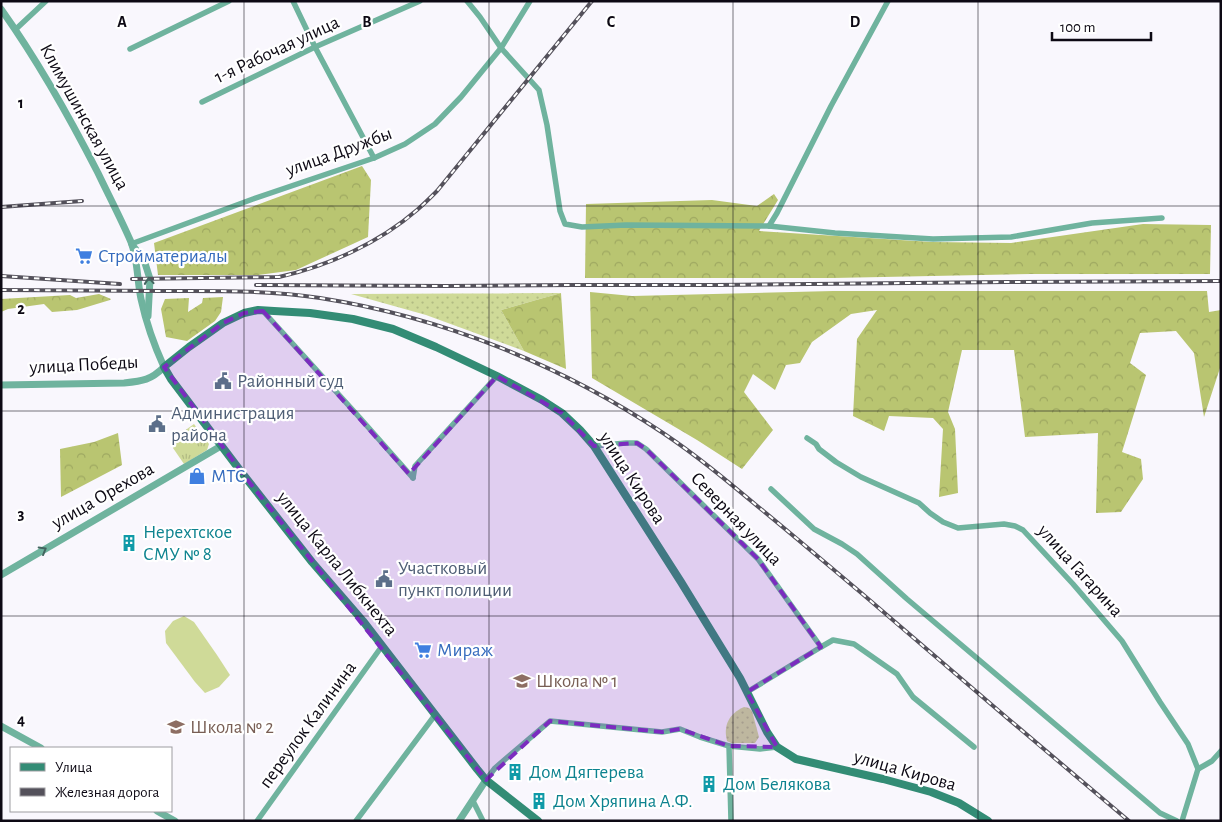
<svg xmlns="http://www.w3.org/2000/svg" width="1222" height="822" font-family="'Alegreya Sans',sans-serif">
	<defs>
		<pattern id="grass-dots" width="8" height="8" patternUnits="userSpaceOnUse" patternTransform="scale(1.25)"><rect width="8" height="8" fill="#cfda98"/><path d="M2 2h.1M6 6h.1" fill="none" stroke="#b1ba82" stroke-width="1.8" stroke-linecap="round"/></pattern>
		<pattern id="forest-crowns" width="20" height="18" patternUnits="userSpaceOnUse" patternTransform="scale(1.25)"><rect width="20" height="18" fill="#b9c571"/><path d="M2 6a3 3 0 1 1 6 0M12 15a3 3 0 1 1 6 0" fill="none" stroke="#9ea861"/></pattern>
		<pattern id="park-tufts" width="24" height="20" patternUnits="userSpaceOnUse" patternTransform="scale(1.25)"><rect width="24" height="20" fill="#cfda98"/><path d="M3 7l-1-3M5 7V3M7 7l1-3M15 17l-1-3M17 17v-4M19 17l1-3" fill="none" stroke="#b1ba82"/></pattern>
	</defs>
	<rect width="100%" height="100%" fill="#f9f7fd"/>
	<g fill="url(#grass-dots)">
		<path d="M561,293L501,310L524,351L426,315L351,294Z"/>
		<path d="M744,707L749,708L752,711L759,737L755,743H731L727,741C723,725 729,714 744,707Z"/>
	</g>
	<g fill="url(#forest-crowns)">
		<path d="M362,166L371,180L368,237L296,270L258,275H158L154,243Z"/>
		<path d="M774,194L778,200L759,231L932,242L1011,243L1143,224L1211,225L1210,274H1031L833,278H585L586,204L712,200L757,206Z"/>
		<path d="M833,291H1207L1209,312L1221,310V365L1204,417L1194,353L1176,331L1140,333L1130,363L1146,375L1122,452L1141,459L1143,479L1121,512L1096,513L1098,433L1025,437L1014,350H962L948,412L955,429L958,493L939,497L943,429L933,418L889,416L884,431L853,416L857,339L877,310L851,314L812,342L800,363L786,365L775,390L753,374L744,392L773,430L742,469L697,440L592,378L590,292L632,296Z"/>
		<path d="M561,293L566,369L524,351L501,310Z"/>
		<path d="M99,294L111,299L110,300L77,310L52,312L44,304L8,309L1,312V299L70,295L76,298Z"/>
		<path d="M223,297L221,312L215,321L187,341L166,337L161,309L165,299L189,298L188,312L202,303L203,298Z"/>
		<path d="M118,433L122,465L61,497L60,449L94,442Z"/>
	</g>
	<path fill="url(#park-tufts)" d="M194,424L209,444L207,450L184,464L173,448L180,434Z"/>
	<path fill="#cfda98" d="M184,616L194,622L217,655L230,675L219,687L205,693L195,682L166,643L165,631L173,621Z"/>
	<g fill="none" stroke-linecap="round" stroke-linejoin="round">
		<g stroke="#6fb39e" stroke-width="5.5">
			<path d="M293,1L315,47L374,158"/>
			<path d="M467,1L480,17L501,48L539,90L547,125L560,211L565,224L582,227L626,225L769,226L835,233L933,239L1011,237L1092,223L1162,218"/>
			<path d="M16,29L46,1"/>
			<path d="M130,49L229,1"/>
			<path d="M202,102L315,47L420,1"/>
			<path d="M769,226L777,213L831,106L888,1"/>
			<path d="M131,244L253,199L374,158L405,144L435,124L461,97L501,48L530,1"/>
			<path d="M263,311L360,418L413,478"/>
			<path d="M807,438L816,444L819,449L836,462L861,477L919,503L930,513L943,522L958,528L1004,524L1015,526L1023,530L1073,584L1122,641L1160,702L1188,744L1198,769L1182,821"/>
			<path d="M594,446L626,443H637L646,449L758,559L821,647L833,640L854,644L897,674L913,697L974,747"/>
			<path d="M413,478L415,466L497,376"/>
			<path d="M771,489L814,529L842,544L857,554L907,599L1160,813L1177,821"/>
			<path d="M747,692L821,647"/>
			<path d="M729,746L731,821"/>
			<path d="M1198,769L1212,761L1221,751"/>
			<path d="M486,780L495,768L550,721L662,732L680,729L700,737L729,746L760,749L777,747"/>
			<path d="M473,801L483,821"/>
			<path d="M257,821L382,646"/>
			<path d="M356,821L435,715"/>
		</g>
		<g stroke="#6fb39e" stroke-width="7">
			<path d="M1,9C38,61 69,116 98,173C109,196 121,219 131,242C138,260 137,280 141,299C146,322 154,345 164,367C151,380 143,381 124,383L1,385"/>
			<path d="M133,246L144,260L150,279L148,316"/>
			<path d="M1,575L221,446"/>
			<path d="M1,726L41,748"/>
			<path d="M157,811L175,821"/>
			<path d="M459,821L486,780"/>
		</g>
		<path stroke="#338c75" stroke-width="8" d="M538,821L486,780L477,769L363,621L312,562L242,473L171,379L164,367L189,347L223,323L244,313L258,310L274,311L310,313L353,319L393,329L436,347L497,376L542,400L562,413L580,430L594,446L681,582L740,678L767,732L777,747L796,759L883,779L931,792L959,803L988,821"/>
		<g stroke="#54515b" stroke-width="4">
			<g id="rail">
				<path d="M1,207L82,201"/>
				<path d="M1,276L120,284"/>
				<path d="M132,279L279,277C328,266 379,243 417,210C424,204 430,198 437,191L592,1"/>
				<path d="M256,285L446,286L573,285H715L1007,282L1221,281"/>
				<path d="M1,290C56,290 110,291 164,291C216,291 269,290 320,298C442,317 561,365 663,433C696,455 726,480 756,505C793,535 829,566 866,597C953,672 1041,747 1129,821"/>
			</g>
		</g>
		<use href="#rail" stroke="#fff" stroke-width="2" stroke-dasharray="5.5" stroke-linecap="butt"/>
	</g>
	<defs><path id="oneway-chevron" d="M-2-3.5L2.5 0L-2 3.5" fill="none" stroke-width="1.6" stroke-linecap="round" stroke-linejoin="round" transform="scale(1.25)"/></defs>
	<g stroke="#436660">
		<use href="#oneway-chevron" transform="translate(149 281) rotate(-95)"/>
		<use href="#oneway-chevron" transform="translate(43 550) rotate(-30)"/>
	</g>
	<path fill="#7b2cbf" fill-opacity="0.2" stroke="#7b2cbf" stroke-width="4" stroke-dasharray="10 6" stroke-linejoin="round" d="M263,311L409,474L497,376L562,413L594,446L637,443L646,449L758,559L821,647L747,692L777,747L729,746L680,729L662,732L550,721L486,780L242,473L164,367L223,323L244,313Z"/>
	<path fill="none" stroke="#0d0914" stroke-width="1" stroke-opacity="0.55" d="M244,1V821M489,1V821M733,1V821M978,1V821M1,206H1221M1,411H1221M1,616H1221"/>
	<defs>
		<g id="supermarket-bare" transform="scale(1.35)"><path d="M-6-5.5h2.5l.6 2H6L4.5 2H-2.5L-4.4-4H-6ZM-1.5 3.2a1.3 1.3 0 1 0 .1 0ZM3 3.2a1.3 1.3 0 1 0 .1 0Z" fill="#3f7fe0" stroke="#fff" stroke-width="2.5" paint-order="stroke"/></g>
		<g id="civic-bare" transform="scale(1.35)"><path d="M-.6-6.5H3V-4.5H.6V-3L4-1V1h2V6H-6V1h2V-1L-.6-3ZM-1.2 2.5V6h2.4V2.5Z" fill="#5c6f8a" stroke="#fff" stroke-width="2.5" paint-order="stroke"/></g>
		<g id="shop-bare" transform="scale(1.35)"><path d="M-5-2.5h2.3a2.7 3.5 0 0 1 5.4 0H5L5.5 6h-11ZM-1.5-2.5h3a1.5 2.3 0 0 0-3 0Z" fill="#3f7fe0" stroke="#fff" stroke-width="2.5" paint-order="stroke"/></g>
		<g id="building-bare" transform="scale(1.35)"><path d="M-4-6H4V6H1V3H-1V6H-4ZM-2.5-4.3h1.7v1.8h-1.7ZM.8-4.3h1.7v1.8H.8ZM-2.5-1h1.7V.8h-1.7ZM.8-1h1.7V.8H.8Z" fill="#0f9aa8" stroke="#fff" stroke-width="2.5" paint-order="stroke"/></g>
		<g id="school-bare" transform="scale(1.35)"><path d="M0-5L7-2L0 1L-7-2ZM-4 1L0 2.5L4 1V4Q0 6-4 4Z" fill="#8d6e63" stroke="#fff" stroke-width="2.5" paint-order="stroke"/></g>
	</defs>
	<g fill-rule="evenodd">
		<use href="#supermarket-bare" x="84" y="256"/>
		<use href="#civic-bare" x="223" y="381"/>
		<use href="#civic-bare" x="157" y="424"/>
		<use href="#shop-bare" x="197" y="476"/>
		<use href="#building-bare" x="129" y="543"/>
		<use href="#civic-bare" x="384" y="579"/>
		<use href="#supermarket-bare" x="423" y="650"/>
		<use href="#school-bare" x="522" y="681"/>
		<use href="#school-bare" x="176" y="727"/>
		<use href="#building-bare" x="515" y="772"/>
		<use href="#building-bare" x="709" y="784"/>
		<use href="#building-bare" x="539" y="801"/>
	</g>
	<g text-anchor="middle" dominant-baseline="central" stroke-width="4.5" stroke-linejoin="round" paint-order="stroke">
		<g font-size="19" fill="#0d0914" stroke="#fff">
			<text transform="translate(277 50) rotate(-25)">1-я Рабочая улица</text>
			<text transform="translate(84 117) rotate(61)">Климушинская улица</text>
			<text transform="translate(339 152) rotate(-20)">улица Дружбы</text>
			<text transform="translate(84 365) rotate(-3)">улица Победы</text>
			<text transform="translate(632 478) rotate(57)">улица Кирова</text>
			<text transform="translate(103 496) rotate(-30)">улица Орехова</text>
			<text transform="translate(736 519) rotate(46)">Северная улица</text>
			<text transform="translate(337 564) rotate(51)">улица Карла Либкнехта</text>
			<text transform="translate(1080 571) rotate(48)">улица Гагарина</text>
			<text transform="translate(308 725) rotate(-54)">переулок Калинина</text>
			<text transform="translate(905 771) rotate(16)">улица Кирова</text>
		</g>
		<g font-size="19" fill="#366cbe" stroke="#fff" text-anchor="start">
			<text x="98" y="256">Стройматериалы</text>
			<text x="211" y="476">МТС</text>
			<text x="437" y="650">Мираж</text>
		</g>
		<g font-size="19" fill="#4e5e75" stroke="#fff" text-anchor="start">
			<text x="237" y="381">Районный суд</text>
			<text x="171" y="413">Администрация<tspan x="171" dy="22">района</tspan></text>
			<text x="398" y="568">Участковый<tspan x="398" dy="22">пункт полиции</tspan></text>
		</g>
		<g font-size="19" fill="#0d838f" stroke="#fff" text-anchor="start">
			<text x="143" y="532">Нерехтское<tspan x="143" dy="22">СМУ № 8</tspan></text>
			<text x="529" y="772">Дом Дягтерева</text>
			<text x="723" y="784">Дом Белякова</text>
			<text x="553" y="801">Дом Хряпина А.Ф.</text>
		</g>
		<g font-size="19" fill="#785e54" stroke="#fff" text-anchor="start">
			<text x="536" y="681">Школа № 1</text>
			<text x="190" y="727">Школа № 2</text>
		</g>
	</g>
	<g font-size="16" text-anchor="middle" font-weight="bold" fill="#0d0914" stroke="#fff" stroke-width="4.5" stroke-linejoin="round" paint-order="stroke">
		<text x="122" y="27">A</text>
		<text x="367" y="27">B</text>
		<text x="611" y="27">C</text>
		<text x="855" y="27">D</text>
		<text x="21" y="108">1</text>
		<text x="21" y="314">2</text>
		<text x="21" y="519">3</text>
		<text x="21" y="725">4</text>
	</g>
	<rect width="1222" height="822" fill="none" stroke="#0d0914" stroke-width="5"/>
	<rect x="10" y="747" width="162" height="65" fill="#ffffff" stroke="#9e9da1"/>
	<rect x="20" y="763" width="25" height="8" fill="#338c75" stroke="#9e9da1"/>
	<text x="55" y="772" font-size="15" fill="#0d0914">Улица</text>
	<rect x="20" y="788" width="25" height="8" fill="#54515b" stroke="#9e9da1"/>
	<text x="55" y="797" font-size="15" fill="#0d0914">Железная дорога</text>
	<path d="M1052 32v8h99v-8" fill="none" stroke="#0d0914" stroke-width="2.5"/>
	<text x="1060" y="32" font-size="15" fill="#0d0914" stroke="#ffffff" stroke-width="4" paint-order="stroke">100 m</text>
</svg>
